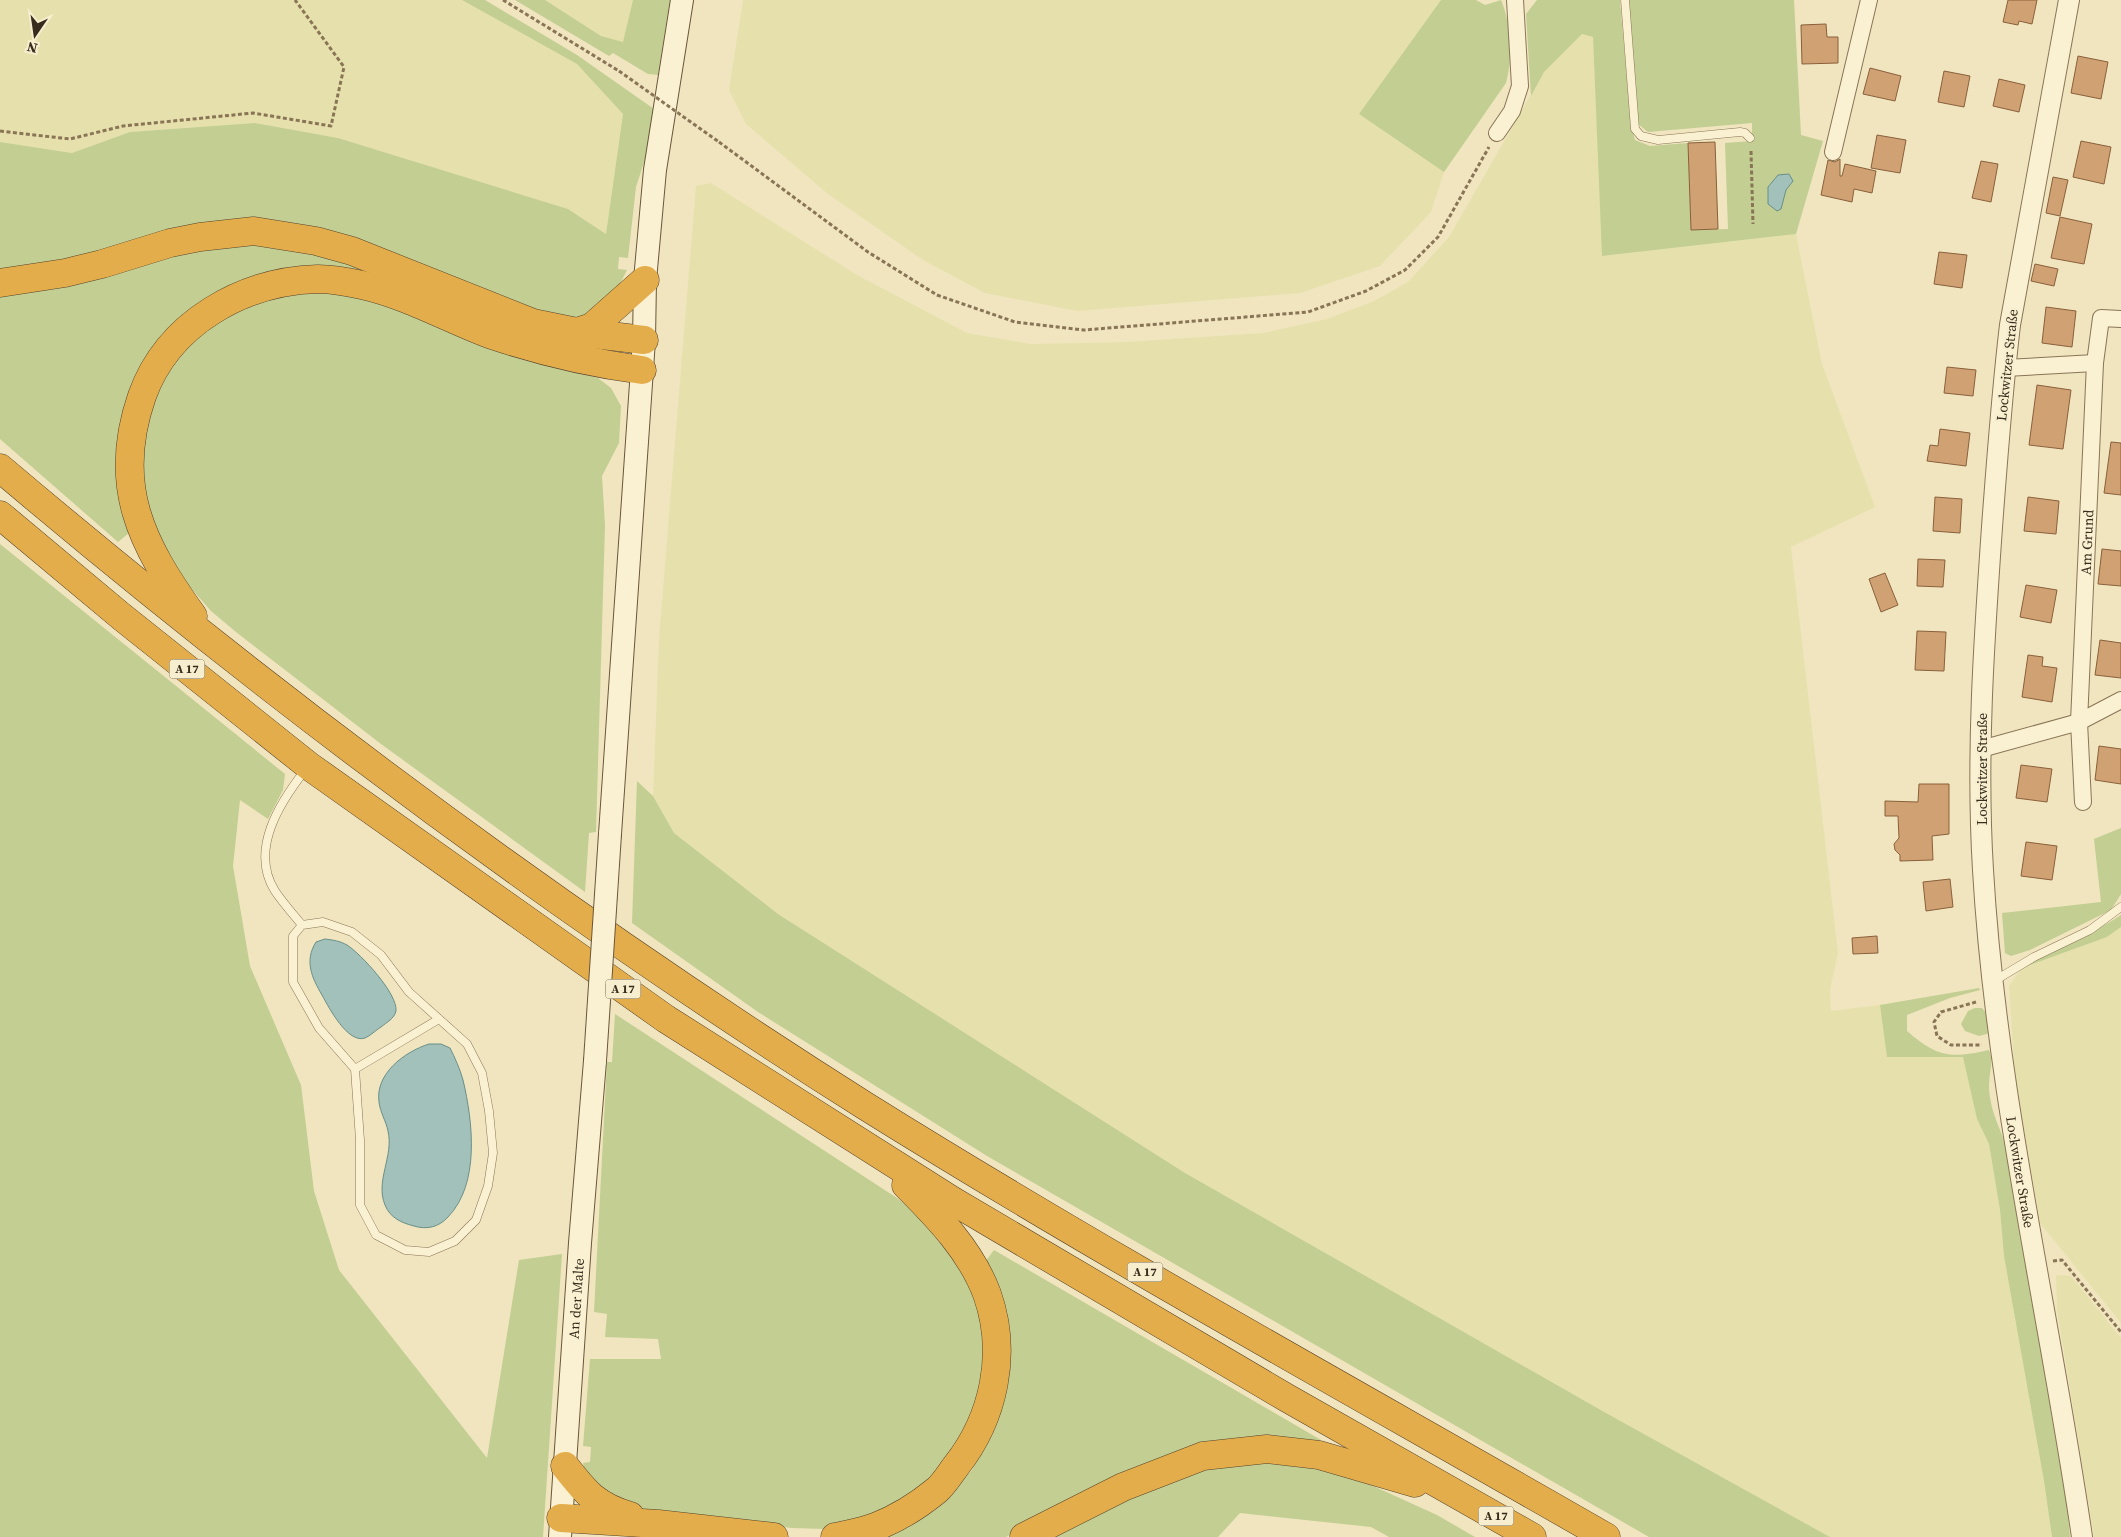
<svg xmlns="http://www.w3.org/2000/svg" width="2121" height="1537" font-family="'Source Serif 4',serif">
	<rect width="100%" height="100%" fill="#f0e5bf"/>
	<g fill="#e6e1ac">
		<path d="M0,0H462L577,64L623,114L606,234L568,209L338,138L255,123L130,132L72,153L0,142Z"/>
		<path d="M545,0H633L624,43L601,36Z"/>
		<path d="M743,0H1441L1359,114L1444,172L1431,212L1380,266L1300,293L1077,311L985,293L923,260L828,194L746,124L729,90Z"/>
		<path d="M1582,34L1593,37L1603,256L1796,234L1822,364L1875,507L1791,547L1838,953L1830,990L1831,1011L1880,1005L1888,1057L1963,1056L1977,1119L1989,1144L2000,1210L2004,1256L2044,1481L2052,1537H1830L1606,1413L1185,1173L778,914L674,833L653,796L659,638L696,186L711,183L857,275L967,333L1031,344L1127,342L1263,333L1327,319L1374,301L1408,282L1449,237L1544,72Z"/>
		<path d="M2121,927V1323L2040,1223L2015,1077L2009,986L2022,968L2107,937Z"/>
		<path d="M2056,1275L2071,1276L2121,1338V1537H2094L2057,1310Z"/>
	</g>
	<g fill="#c2ce92">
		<path d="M462,0H485L577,55L654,109L646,156L636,187L628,258L619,257L618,269L627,270L617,290L586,317L560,321L319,231L0,276V142L72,153L130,132L255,123L338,138L568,209L606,234L623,114L577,64Z"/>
		<path d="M515,0H545L601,36L623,42L633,0H670L658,75L648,74L613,53L609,56Z"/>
		<path d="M1441,0H1476L1485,5L1501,0C1511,23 1513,59 1506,83L1444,172L1359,114Z"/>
		<path d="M1537,0H1620L1631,125L1635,140L1650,146L1688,143L1691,230L1728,229L1725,143L1752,141V123L1648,132L1638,124L1628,0H1794L1801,135L1823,141L1796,234L1602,256L1593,37L1582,34L1544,72L1531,96L1526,14Z"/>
		<path d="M252,242L333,254L383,280L204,302L117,451C116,479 119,507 129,533L118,542L0,439V294L172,253Z"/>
		<path d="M319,292L340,293L364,299L411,315L480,344L531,362L598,378L611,388L621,406L619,443L602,476L605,525L596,832L589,833L585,892L381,744L236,632L211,611L183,579L166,555L143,492L141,455L144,432L158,389L184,348L231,311L274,297Z"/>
		<path d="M0,544L285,774L283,790L268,819L240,800L233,866L250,966L301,1085L314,1191L339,1270L487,1458L519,1260L562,1254L543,1537H0Z"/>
		<path d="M637,781L653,796L674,833L778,914L1185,1173L1606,1413L1830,1537H1649L987,1156L758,1012L632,923Z"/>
		<path d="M2121,828V894L2111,910L2030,950L2011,956L2005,953L2002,913L2101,902L2094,839Z"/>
		<path d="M2121,915V927L2107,937L2019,969C2052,948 2089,937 2121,915Z"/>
		<path d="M1979,988L1980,990L1950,998L1907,1015V1031C1937,1057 1950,1059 1989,1050C1994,1061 1989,1073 1989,1085C1989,1101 1994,1115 2000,1130C2004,1139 2006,1150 2008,1160L2067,1505L2070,1537H2052L2044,1481L2004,1256L2000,1210L1989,1144L1977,1119L1963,1057H1887L1880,1005Z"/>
		<path d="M1975,1008H1982L1987,1014L1990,1033L1979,1036L1965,1031L1961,1024L1968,1011Z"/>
		<path d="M615,1014L897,1198L916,1213L950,1249L976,1299L985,1345L980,1394L954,1453L930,1480L901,1503L872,1517L825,1529L792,1528L635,1510L587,1481L583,1463L590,1462L591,1447L583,1446L590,1359H661L658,1339L605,1337L607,1314L594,1312L607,1062H612Z"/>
		<path d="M994,1250L1321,1440L1318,1444L1078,1498L1006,1537H884L946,1498L972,1470L996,1425L1003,1401L985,1262Z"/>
		<path d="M1265,1458L1349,1475L1437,1515L1475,1537H1389L1371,1527L1240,1513L1218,1537H1041L1172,1476Z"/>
	</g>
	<g fill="#a2c1bb" stroke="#698f89">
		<path d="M1789,174L1793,181L1786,190L1781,209L1777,211L1768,204V187L1778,175Z"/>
		<path d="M325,939C333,940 340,941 347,945C361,954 398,994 396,1011C394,1019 387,1022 381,1027C376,1030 370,1036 365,1038C348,1044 329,1008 322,995C312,978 304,961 316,942Z"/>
		<path d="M429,1044H441L450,1048C455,1058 460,1069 463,1080C473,1122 480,1184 448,1217C439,1227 427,1230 414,1226C402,1223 390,1218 385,1205C375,1181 394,1156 388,1131C386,1121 380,1112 379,1102C375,1074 404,1052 429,1044Z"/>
	</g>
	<g fill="#d0a173" stroke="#89603b">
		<path d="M2008,0H2037L2032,24L2019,21L2018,25L2003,22Z"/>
		<path d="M1826,24L1827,37H1838V63L1802,64L1801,25Z"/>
		<path d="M2078,56L2108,62L2101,99L2071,93Z"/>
		<path d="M1870,68L1901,76L1895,101L1863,94Z"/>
		<path d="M1944,71L1970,76L1964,107L1938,102Z"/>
		<path d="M1999,79L2025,85L2019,112L1993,106Z"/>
		<path d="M1877,135L1906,140L1900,173L1871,168Z"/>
		<path d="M2081,141L2111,147L2104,184L2073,177Z"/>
		<path d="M1715,142L1718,229L1691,230L1688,143Z"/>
		<path d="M1840,159V176H1842L1845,164L1876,171L1872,193L1854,189L1852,202L1821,195L1828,160L1835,162Z"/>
		<path d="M1981,161L1998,164L1991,202L1972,198Z"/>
		<path d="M2053,177L2068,180L2060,216L2046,213Z"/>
		<path d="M2060,217L2092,224L2084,264L2051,258Z"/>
		<path d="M1939,252L1967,255L1962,288L1934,284Z"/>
		<path d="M2035,264L2058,269L2054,286L2031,281Z"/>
		<path d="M2046,307L2076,311L2072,347L2042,343Z"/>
		<path d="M1947,367L1976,370L1973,396L1944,393Z"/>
		<path d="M2037,385L2071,390L2063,449L2029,445Z"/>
		<path d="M1940,429L1970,433L1966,466L1927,461L1930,445L1938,446Z"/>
		<path d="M2111,442L2121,443V495L2104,493Z"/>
		<path d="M1935,497L1962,499L1960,533L1933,531Z"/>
		<path d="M2028,497L2059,501L2056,534L2024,531Z"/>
		<path d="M2102,549L2121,551V586L2098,584Z"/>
		<path d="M1918,559L1945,560L1943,587L1917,586Z"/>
		<path d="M1885,573L1898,605L1881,612L1869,579Z"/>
		<path d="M2026,585L2057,590L2051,623L2020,617Z"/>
		<path d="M1917,631L1946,632L1944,671L1915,670Z"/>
		<path d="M2100,640L2121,643V678L2095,675Z"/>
		<path d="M2028,655L2043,657L2042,666L2057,668L2052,702L2022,697Z"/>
		<path d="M2099,746L2121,749V784L2095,780Z"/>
		<path d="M2021,765L2052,769L2047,802L2016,798Z"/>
		<path d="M1919,784H1949V834L1932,836L1933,860L1900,861V855L1895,850L1894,844L1899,838L1898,816H1885V801L1918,802Z"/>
		<path d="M2026,842L2057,846L2052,880L2021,876Z"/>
		<path d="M1950,879L1953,907L1926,911L1923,882Z"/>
		<path d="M1877,936L1878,953L1853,954L1852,938Z"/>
	</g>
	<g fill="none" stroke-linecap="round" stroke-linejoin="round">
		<g stroke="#897556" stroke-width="9">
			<g id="service">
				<path d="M1625,0L1635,129L1641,136L1658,140L1740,132L1745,133L1750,138"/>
				<path d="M302,925L293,936V982L319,1028L355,1069L360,1140V1205L376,1235L405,1250L429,1252L455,1241L476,1220L488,1186L493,1153L489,1111L482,1073L467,1044L409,992L381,955L352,932L323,922L302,925C293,914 283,903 275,891C249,850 280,802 306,769"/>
				<path d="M1994,981L2034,957L2090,930L2121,907"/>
				<path d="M355,1069L439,1019"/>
			</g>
		</g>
		<g stroke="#897556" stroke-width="18">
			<g id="minor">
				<path d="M1497,133L1512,111L1520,86L1515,0"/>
				<path d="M1833,152L1869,0"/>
				<path d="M2005,368L2095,363"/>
				<path d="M1981,749L2079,722L2121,700"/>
				<path id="s1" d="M2083,802L2079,722L2095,363L2101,318L2121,319"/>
			</g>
		</g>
		<g stroke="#897556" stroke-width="22">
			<g id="tertiary">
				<path id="s2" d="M2069,0L2010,325C2002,392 1997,460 1992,527C1984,641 1976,756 1983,870C1996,1095 2050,1315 2082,1537"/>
			</g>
		</g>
		<g stroke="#6a563a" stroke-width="24">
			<g id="secondary">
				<path d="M610,834L644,340L645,280L655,170L682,0"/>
				<path id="s3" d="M560,1537L580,1243L595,1061"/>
			</g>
		</g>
		<g stroke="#56432b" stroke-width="29">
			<g id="motorway">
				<path d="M0,283L65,273L102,264L170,243L200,237L254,231L316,241L352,251L533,323L577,332L644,340"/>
				<path d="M577,332L592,327L645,280"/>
				<path d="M0,468C274,700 563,915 867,1107C1109,1258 1359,1395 1606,1537"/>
				<path d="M0,515L122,617L309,766L666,1019L953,1201L1287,1398L1532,1537"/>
				<path d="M193,616C141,544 111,485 142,396C168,323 243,281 318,279C332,279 348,282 362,285C407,295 447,318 489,334C539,351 590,363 642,370"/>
				<path d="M565,1466C586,1493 596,1506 630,1516"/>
				<path d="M561,1518L658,1524L774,1537"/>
				<path d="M835,1537C848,1534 863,1532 875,1527C896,1519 920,1504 937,1490C944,1484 950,1474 956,1466C994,1418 1008,1353 987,1294C971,1251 938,1217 906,1185"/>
				<path d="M1024,1537L1123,1487L1203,1456L1267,1449L1319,1455L1415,1483"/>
			</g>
		</g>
		<g stroke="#897556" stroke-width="3" stroke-dasharray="4 2.5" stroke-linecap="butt">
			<path d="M503,0L619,71"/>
			<path d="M0,131L70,139L123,126L253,113L331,126L344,67L295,0"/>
			<path d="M719,142L868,252L937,295L1015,322L1084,330L1308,312L1366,291L1405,270L1438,237L1489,147"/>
			<path d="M1751,151L1753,224"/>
			<path d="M1976,1002L1941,1012L1934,1022L1937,1036L1951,1045H1982"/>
			<path d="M2053,1261L2062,1260L2121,1332"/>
		</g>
		<use href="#service" stroke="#faf1d2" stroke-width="8"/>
		<use href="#minor" stroke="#faf1d2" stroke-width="16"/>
		<use href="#tertiary" stroke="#faf1d2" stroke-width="20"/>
		<use href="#secondary" stroke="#faf1d2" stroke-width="22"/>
		<use href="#motorway" stroke="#e4ad4b" stroke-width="28"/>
		<g stroke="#6a563a" stroke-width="24" stroke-linecap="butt">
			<path id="secondary-bridge" d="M595,1061L610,834"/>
		</g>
		<path stroke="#897556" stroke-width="3" stroke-dasharray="4 2.5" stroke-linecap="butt" d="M619,71L719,142"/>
		<use href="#secondary-bridge" stroke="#faf1d2" stroke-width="22"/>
	</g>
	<g text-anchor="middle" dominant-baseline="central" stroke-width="4.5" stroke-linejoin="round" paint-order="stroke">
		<g fill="#f7eecf" stroke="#716652" stroke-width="1">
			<rect x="169.5" y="659.5" width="35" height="19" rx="4"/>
			<rect x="605.5" y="979.5" width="35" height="19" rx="4"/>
			<rect x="1127.5" y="1262.5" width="35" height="19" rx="4"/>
			<rect x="1478.5" y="1506.5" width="35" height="19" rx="4"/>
		</g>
		<g font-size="12" font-weight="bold" fill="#382c1c">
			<text x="187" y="669">A 17</text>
			<text x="623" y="989">A 17</text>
			<text x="1145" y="1272">A 17</text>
			<text x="1496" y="1516">A 17</text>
		</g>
		<g font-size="14" fill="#382c1c" stroke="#f7eecf">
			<text transform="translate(2007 365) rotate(-84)">Lockwitzer Straße</text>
			<text stroke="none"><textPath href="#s1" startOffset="260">Am Grund</textPath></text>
			<text transform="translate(1982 769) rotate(-90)">Lockwitzer Straße</text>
			<text stroke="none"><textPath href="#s2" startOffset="1181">Lockwitzer Straße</textPath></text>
			<text stroke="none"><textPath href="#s3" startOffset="239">An der Malte</textPath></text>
		</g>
	</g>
	<g transform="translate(35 35) rotate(193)" stroke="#f7eecf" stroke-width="4" paint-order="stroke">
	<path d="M0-4L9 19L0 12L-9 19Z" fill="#382c1c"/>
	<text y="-8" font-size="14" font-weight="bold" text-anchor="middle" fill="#382c1c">N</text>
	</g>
</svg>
